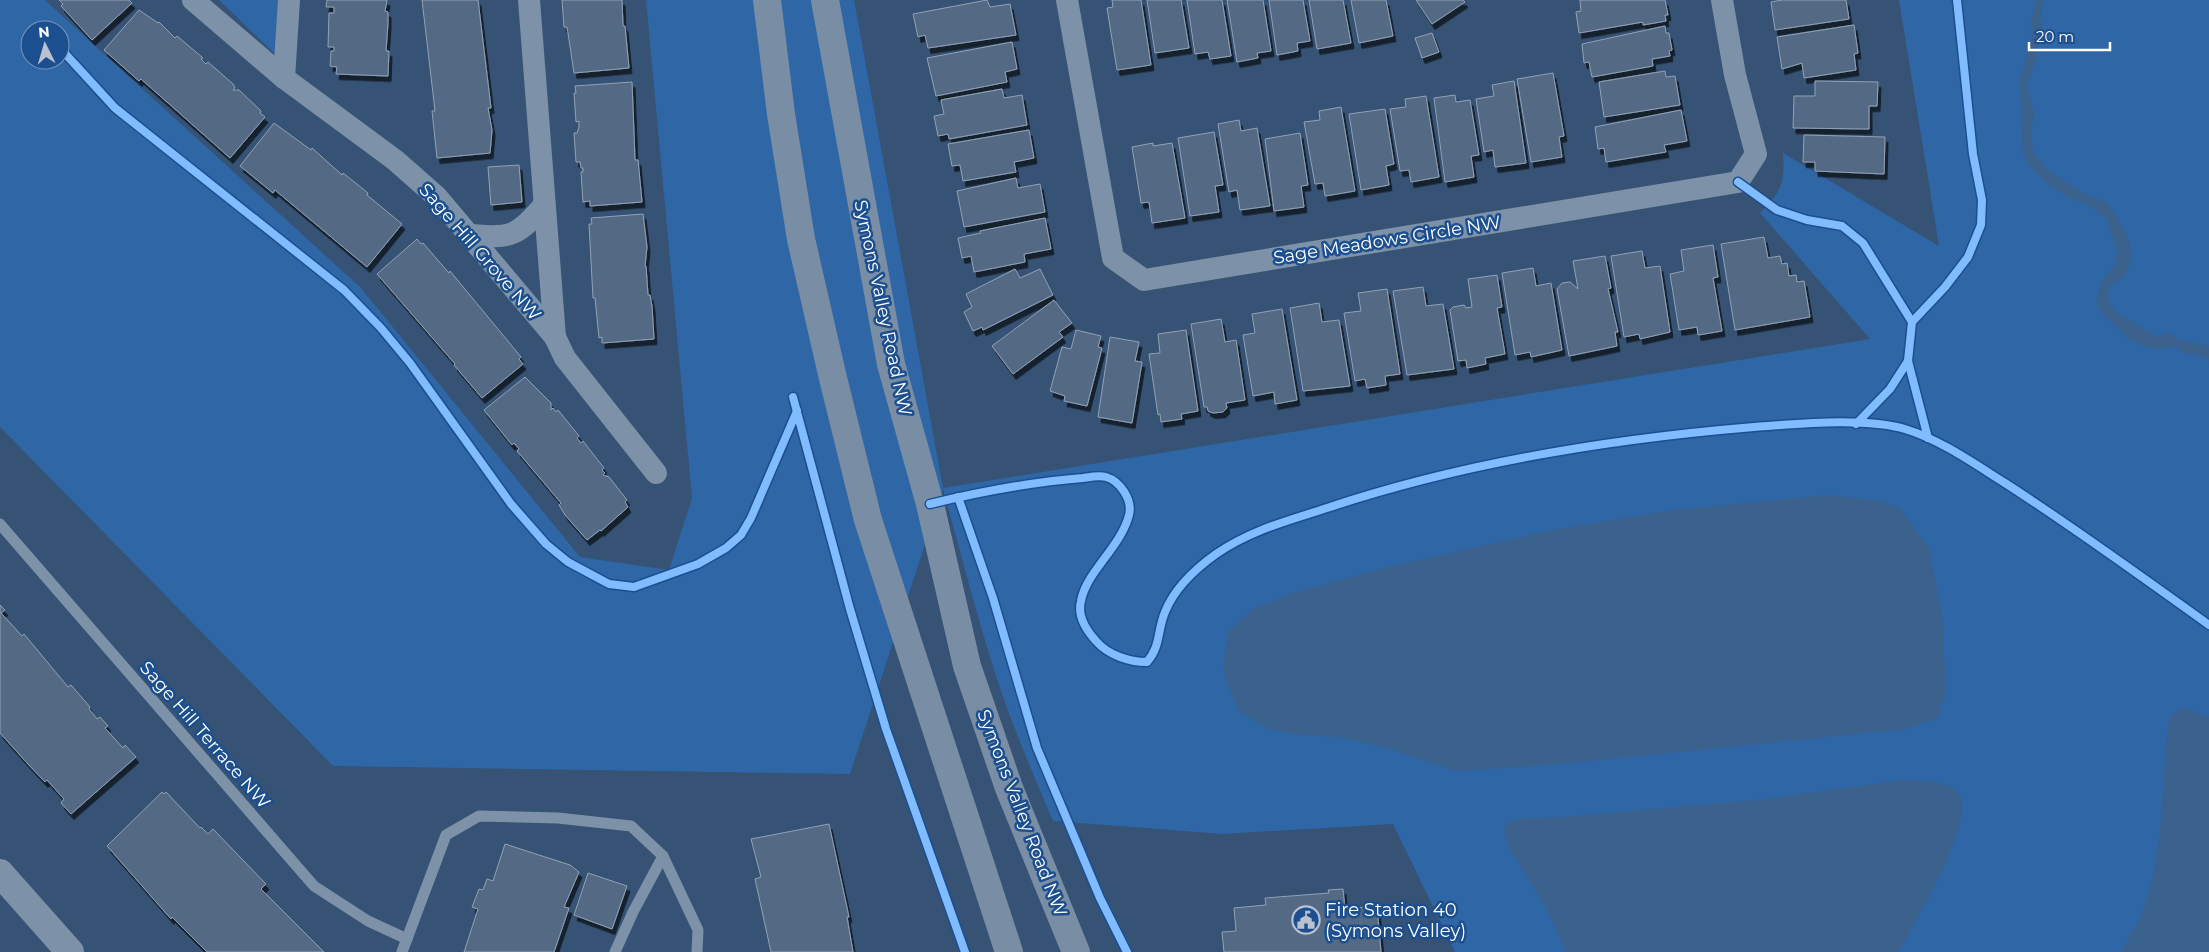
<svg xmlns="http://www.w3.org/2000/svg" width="2209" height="952" font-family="Montserrat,sans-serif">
	<defs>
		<filter id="shadow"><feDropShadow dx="3" dy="5.5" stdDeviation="0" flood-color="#0009"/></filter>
	</defs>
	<rect width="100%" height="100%" fill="#365274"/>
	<g fill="#2f66a5" fill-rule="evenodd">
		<path d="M0,0H45L361,288L580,557L669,570L692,498L646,0H854L943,488L1870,339L1760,213C1781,193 1785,182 1783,153L1939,246L1899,0H2209V952H1455L1393,824L1223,834L1053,821C1035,779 1017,737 1002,694C979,626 962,557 943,489L850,774L333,766L0,427ZM30,30H60V60H30Z"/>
		<path d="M219,0H280L275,54Z"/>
	</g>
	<g fill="#3b618d">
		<path d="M2036,0H2043L2040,18L2044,35L2036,48L2037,55L2027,86L2034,113L2031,133L2033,151L2049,171L2088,196L2106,202L2112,209L2128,237L2131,253L2129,266L2124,277L2113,283L2109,288L2108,300L2117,313L2155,336L2169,333L2179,340L2209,346V361C2200,352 2186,357 2176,347L2161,349L2146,347L2128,338L2100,311L2097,303L2099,288L2106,275L2115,265L2118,255L2107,219L2086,204L2071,199L2046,183L2029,166L2023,152L2020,79L2032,38L2031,22Z"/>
		<path d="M1828,495L1876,500L1899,508L1929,548L1942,616L1945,674V696L1937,718L1905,729L1549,765L1456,771L1387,748L1339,737L1302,735L1271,730L1238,711L1223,671L1228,632L1253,609L1293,593L1384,568L1559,529L1673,510Z"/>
		<path d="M2184,708L2209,717V952H2120C2127,940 2136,928 2141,916C2166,855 2160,785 2169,720L2174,713Z"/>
		<path d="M1903,780C1920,782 1946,779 1958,793C1979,816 1912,927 1899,952H1566L1548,911L1508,845L1504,832L1506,824L1518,819L1565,817L1767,799Z"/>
	</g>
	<g fill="#526984" stroke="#92a2b6" filter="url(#shadow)">
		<path d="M59,0H129L132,3L92,40L61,6L63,4Z"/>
		<path d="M327,0H387L385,11L388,12V23L386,51H389L388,76L336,74L337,67L330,66L331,51H334V47H328L329,13H334V7H326Z"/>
		<path d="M422,0H478L491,108H488L492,130L490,153L437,158L432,111H435Z"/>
		<path d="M562,0H622L623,26H625L629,68L574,73L568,33L567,27H564Z"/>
		<path d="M987,0L990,7L1010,4L1016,35L928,48L925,35L918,37L913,14Z"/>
		<path d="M1112,0H1141L1151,65L1117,70L1107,8L1113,7Z"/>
		<path d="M1147,0H1181L1189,48L1155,53Z"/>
		<path d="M1187,0H1222L1231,56L1210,59L1208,52L1195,54Z"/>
		<path d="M1227,0H1263L1271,51L1257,53L1258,58L1237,62Z"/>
		<path d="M1269,0H1303L1310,41L1297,43L1298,51L1277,55Z"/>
		<path d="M1309,0H1343L1351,43L1317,49Z"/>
		<path d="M1351,0H1386L1393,36L1359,43Z"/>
		<path d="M1416,0H1463L1465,2L1432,24Z"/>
		<path d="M1580,0H1665L1668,15H1665L1666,21L1643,25V22L1579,33L1576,12L1581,11Z"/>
		<path d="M1782,0H1846L1849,19L1775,30L1771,2Z"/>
		<path d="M139,10L158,23L159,22L175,38L177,36L203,58L201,59L206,64L208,62L233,84L235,88L233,90H239L261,111L260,113L265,117L230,158L141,79L139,81L104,50Z"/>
		<path d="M1854,25L1858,53L1854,54L1856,70L1804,78L1802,63L1782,69L1777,37Z"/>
		<path d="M1665,26L1666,33H1669L1672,50L1669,51L1670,56L1652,59L1653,66L1592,77L1589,62L1584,63L1582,44Z"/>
		<path d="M1432,33L1439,52L1422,58L1415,38Z"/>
		<path d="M1012,42L1017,69L1005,72L1007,82L936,96L927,58Z"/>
		<path d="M1665,71L1666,77L1675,76L1680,105L1604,117L1599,82Z"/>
		<path d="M1553,73L1564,136L1559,137L1562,157L1531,162L1517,79Z"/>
		<path d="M1514,81L1526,163L1495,167L1493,150L1484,152L1476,99L1494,96L1492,85Z"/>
		<path d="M1815,81L1878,82L1877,106H1869V129L1793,128L1794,96H1815Z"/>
		<path d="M632,82L635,160H638L642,202L590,206V201L583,202L581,172H583V168H581L580,162H576L574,133H577L579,127V121L576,122L574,93H576L575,86Z"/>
		<path d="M1002,89L1004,98L1022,95L1027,125L949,139L948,134L938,136L934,116L944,114L941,100Z"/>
		<path d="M1455,95L1456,102L1470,100L1479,155L1471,156L1474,177L1445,182L1434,98Z"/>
		<path d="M1426,96L1439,177L1411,182L1409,170L1400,171L1390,109L1406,107L1405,99Z"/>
		<path d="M1341,107L1355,191L1325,196L1323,183L1315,184L1304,122L1320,120L1319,111Z"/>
		<path d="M1385,109L1394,164L1386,166L1389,185L1361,190L1349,114Z"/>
		<path d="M1681,110L1687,141L1664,145L1666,152L1606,162L1604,148L1598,149L1595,127Z"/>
		<path d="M1239,120L1241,131L1257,128L1270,206L1240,210L1237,190L1229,192L1218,124Z"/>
		<path d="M274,123L311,150L312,148L342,175L343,173L368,193L367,195L402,224L367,267L275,190L273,193L240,166Z"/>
		<path d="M1029,130L1034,158L1014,162L1016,172L963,181L960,165L952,166L948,144Z"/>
		<path d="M1214,132L1223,185L1215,186L1219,212L1190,216L1178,138Z"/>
		<path d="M1300,133L1308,185L1301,186L1304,207L1274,211L1265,139Z"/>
		<path d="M1804,135L1885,137L1884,174L1815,171V162H1803Z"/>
		<path d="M1153,143V146L1172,143L1185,218L1152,223L1149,202L1141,203L1132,147Z"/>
		<path d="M519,165L522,202L491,205L488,167Z"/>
		<path d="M1016,178L1018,188L1040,184L1045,212L964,227L957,191Z"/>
		<path d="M643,214L647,247L645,266H646L648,295H650L652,306L654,339L602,343V337L599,338L595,298H593L589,224H592L591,218Z"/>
		<path d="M1045,218L1051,249L1024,254L1025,262L974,272L971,256L962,258L958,238L981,233L980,231Z"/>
		<path d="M1764,237L1768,258L1780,256L1782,264L1787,263L1789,276L1796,275L1797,282L1804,281L1810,317L1735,330L1721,244Z"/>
		<path d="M417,239L421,244L423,243L449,273L450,271L521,357L519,359L523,364L482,398L454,365L455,364L377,274Z"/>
		<path d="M1713,245L1718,277L1713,278L1722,331L1698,335L1697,327L1679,330L1670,274L1684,271L1681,250Z"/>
		<path d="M1642,251L1645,268L1660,266L1670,332L1640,339L1639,334L1624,337L1611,256Z"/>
		<path d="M1605,256L1611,288L1608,289L1618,332H1615L1617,346L1569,356L1557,289L1562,283L1570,282L1578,289L1573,261Z"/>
		<path d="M1533,268L1536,286L1551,283L1562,350L1531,357L1530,352L1515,355L1502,273Z"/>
		<path d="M1015,269L1020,278L1040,269L1053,295L983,330L982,327L973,331L964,312L972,307L966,294Z"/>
		<path d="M1497,275L1502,307L1497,308L1505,354L1485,358L1486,364L1467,368L1466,360L1458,361L1450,310L1453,307L1464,305L1466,308L1472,307L1468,279Z"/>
		<path d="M1423,287L1426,306L1443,304L1454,369L1407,375L1393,291Z"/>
		<path d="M1387,289L1400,374L1385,376L1386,385L1367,388L1365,379L1355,381L1344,313L1361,311L1358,293Z"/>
		<path d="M1054,300L1072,323L1059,332L1063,337L1013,374L992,346Z"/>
		<path d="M1319,303L1322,322L1339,320L1350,386L1303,391L1290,308Z"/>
		<path d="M1282,309L1297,400L1275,404L1274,392L1253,396L1243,335L1255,333L1252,314Z"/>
		<path d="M1221,319L1225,342L1236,340L1245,400L1226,403L1227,408L1223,412L1213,413L1208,411L1207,407H1204L1191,324Z"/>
		<path d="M1076,330L1101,336L1098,347L1102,348L1087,406L1064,401L1065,396L1050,391L1062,347L1071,349Z"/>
		<path d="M1186,330L1198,411L1181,414L1182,419L1161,422L1160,414L1158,415L1149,354L1160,353L1158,334Z"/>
		<path d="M1110,337L1139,342L1135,361L1142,362L1132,423L1098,417Z"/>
		<path d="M525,377L551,403V410L553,408L556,412L558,410L579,436L577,438L581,443L583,441L604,468L602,470L605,473L603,475L609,477L627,500L625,502L628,507L601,531L600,530L587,540L565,515L559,505L561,503L517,451L519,449L514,443L512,445L484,410Z"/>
		<path d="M0,605L5,610L1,613L22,636L24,634L68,687L71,685L90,707L89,709L97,719L100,717L108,726L105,728L123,748L125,745L136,757L71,814L61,803L64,799L47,780L45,782L27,763L0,733Z"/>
		<path d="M162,792L164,794L166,792L200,828L201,827L208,834L213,829L266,884L261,889L324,952H207L172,917L171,919L107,846Z"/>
		<path d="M829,824L849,917H847L853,952H771L755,879L761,877L751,839Z"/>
		<path d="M505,844L570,865L579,872L564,907L569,908L554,952H464L478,909L472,907L479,889L483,890L487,879L493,881Z"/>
		<path d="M588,873L627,886L612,929L574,915Z"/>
		<path d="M1343,889L1345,909L1377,906L1381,952H1224L1222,932L1236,931L1234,908L1266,905L1265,898L1329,893L1328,890Z"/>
	</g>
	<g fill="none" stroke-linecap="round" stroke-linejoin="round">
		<g stroke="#7d92a8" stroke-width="11">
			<path d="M0,524L314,886L368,921L407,939"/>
			<path d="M402,952L446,835L479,816L558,818L631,826L663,856L698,930L697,952"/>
			<path d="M615,952L633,912L663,856"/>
		</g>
		<g stroke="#7d92a8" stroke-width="22">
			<path d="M193,0L284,78L395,160L437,197L555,337L565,358L656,473"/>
			<path d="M529,0L555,337"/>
			<path d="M1067,0L1113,258L1144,280L1738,182L1756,154L1735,75L1722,0"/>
			<path d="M284,78L289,0"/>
			<path d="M471,235C510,239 518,236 544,205"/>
		</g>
		<path stroke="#7d92a8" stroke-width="28" d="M0,873L70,952"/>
		<g stroke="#798da4" stroke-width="28">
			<path d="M767,0L781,114L801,239L832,374L868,520L1009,952"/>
			<path d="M825,0L891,364L930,504L967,666L1009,788L1076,952"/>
		</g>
		<g stroke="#1b4f8f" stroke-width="11">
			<g id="cycleway">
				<path d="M60,48L115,108L344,290L381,328L410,363L511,504L546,544L568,562L609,584L634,587L698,564L726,548L741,535L751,518L797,411"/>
				<path d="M1738,182L1777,210L1807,220L1842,226L1863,243L1912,322"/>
				<path d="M793,397L850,609L886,729L965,952"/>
				<path d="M1856,424L1890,389L1908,361"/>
				<path d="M1928,438L1908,361L1912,322L1945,287L1968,257L1981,225L1982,200L1973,154L1957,0"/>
				<path d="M958,497L993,598L1037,748L1100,898L1127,952"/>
				<path d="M930,504C979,492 1032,482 1083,478C1090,477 1099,475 1106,477C1120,481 1133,500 1129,515C1121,547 1086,572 1081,601C1077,616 1086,630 1096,641C1108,655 1129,662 1147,662C1161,646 1157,631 1165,612C1175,587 1195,569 1216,554C1251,530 1287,521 1327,508C1465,462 1609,439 1754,427C1796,424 1865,417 1905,429C1941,440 1973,463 2005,483C2075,528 2142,577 2209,625"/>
			</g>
		</g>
		<use href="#cycleway" stroke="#80bcff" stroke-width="8"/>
	</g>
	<defs>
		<g id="civic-ring" transform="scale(1.4375)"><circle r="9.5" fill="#1b4f8f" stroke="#b9c2ce" stroke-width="1.5"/><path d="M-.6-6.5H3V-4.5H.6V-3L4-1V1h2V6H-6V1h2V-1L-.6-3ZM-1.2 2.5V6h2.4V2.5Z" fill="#b9c2ce"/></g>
	</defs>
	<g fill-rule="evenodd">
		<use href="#civic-ring" x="1306" y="920"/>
	</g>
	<g text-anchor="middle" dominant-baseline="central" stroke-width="5" stroke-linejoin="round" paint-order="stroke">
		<g font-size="18" fill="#fff" stroke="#1b4f8f">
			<text transform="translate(1387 240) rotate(-9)">Sage Meadows Circle NW</text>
			<text transform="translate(480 252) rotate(49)">Sage Hill Grove NW</text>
			<text transform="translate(883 308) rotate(78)">Symons Valley Road NW</text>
			<text transform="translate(205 735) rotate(49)">Sage Hill Terrace NW</text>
			<text transform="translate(1022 813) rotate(69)">Symons Valley Road NW</text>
		</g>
		<g font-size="18" fill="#fff" stroke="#1b4f8f" text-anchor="start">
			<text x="1325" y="910">Fire Station 40<tspan x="1325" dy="21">(Symons Valley)</tspan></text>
		</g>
	</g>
	<g transform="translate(45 45) rotate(355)"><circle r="24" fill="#1b4f8f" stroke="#7695bc"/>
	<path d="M0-4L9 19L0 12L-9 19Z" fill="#b9c2ce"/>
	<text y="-8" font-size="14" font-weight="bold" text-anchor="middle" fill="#ffffff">N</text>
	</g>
	<path d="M2029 42v8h81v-8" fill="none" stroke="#ffffff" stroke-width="2.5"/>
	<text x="2036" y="42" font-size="15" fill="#ffffff" stroke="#1b4f8f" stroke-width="4" paint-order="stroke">20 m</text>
</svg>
